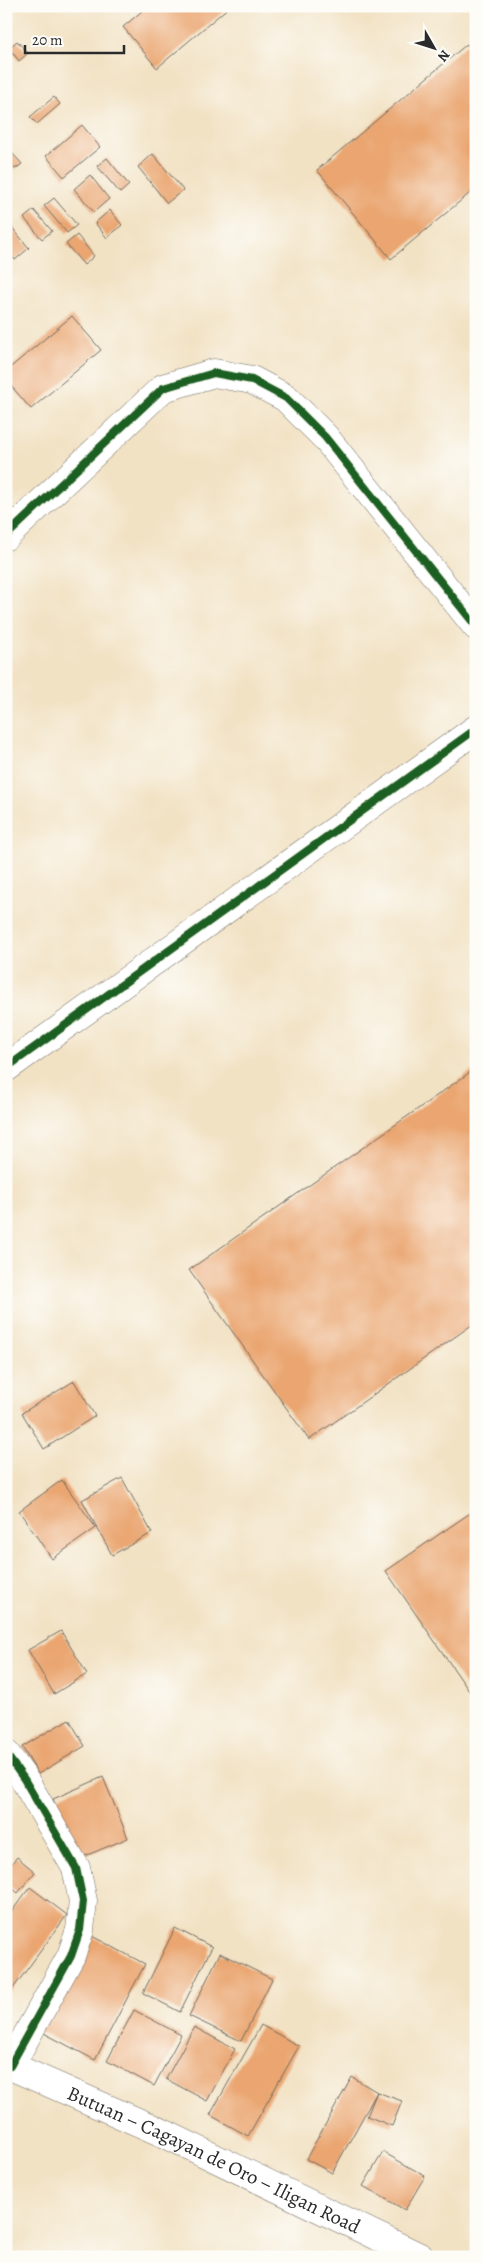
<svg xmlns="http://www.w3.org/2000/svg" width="482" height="2263" font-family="Alegreya,serif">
	<rect width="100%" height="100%" fill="#fdfcf7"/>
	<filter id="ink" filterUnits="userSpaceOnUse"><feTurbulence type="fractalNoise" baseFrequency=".02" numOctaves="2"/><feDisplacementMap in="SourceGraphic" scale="10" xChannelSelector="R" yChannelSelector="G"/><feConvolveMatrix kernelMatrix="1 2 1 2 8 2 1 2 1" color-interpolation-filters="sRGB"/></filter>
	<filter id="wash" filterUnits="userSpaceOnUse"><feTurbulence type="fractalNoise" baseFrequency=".0096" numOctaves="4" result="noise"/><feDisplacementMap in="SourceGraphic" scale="20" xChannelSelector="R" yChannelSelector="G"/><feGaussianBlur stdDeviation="1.12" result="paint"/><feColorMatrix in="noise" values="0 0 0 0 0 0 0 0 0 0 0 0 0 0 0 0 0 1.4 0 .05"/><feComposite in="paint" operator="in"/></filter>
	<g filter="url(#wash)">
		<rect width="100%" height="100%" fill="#f2e2c4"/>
		<g id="blocks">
			<g fill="#eaa56f">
				<path d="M148,6H230L157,68L123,27Z"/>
				<path d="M17,41L28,53L19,61L9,48Z"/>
				<path d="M467,44L476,55V188L391,259L317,170Z"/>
				<path d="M54,97L60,104L37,124L30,117Z"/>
				<path d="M82,125L100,147L64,177L46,156Z"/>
				<path d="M12,153L22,164L15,169L6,159Z"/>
				<path d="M153,154L183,190L167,203L138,167Z"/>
				<path d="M107,158L129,185L120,193L97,166Z"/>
				<path d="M90,175L109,199L94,212L74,189Z"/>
				<path d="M54,198L77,225L67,233L44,206Z"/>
				<path d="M34,210L52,231L42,239L24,218Z"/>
				<path d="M110,210L122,225L107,238L95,223Z"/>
				<path d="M10,225L29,248L15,260L6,250V228Z"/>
				<path d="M77,235L94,256L84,265L66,244Z"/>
				<path d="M72,316L101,350L31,409L6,380V371Z"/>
				<path d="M476,1068V1322L309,1440L189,1270Z"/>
				<path d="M74,1381L95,1416L44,1449L22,1413Z"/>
				<path d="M122,1478L152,1533L112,1555L82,1500Z"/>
				<path d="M62,1480L96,1528L52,1559L19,1511Z"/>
				<path d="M476,1509V1701L386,1571Z"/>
				<path d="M61,1631L87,1674L54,1694L28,1650Z"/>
				<path d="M69,1719L85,1746L38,1774L22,1747Z"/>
				<path d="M103,1777L128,1838L78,1859L53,1799Z"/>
				<path d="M17,1857L35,1872L18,1893L6,1883V1870Z"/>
				<path d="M30,1887L67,1915L9,1994L6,1993V1919Z"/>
				<path d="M175,1928L212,1947L180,2012L143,1993Z"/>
				<path d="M88,1934L145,1964L95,2060L38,2030Z"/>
				<path d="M220,1953L272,1979L241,2041L189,2016Z"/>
				<path d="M134,2010L181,2035L154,2086L107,2061Z"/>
				<path d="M261,2025L299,2046L248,2136L210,2115Z"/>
				<path d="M194,2027L235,2049L207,2101L166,2079Z"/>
				<path d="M352,2077L377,2092L332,2173L306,2159Z"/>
				<path d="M377,2092L402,2101L392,2126L367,2116Z"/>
				<path d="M383,2152L425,2176L405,2210L363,2186Z"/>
			</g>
		</g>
	</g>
	<g filter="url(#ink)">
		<use href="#blocks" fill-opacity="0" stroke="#716b61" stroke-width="1"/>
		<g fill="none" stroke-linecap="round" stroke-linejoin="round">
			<g stroke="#716b61" stroke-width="29">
				<g id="minor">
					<path d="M6,536L163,388L214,373L252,380L286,398L325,437L476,626"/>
					<path d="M6,1068L476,729"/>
					<path d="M6,1754L24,1779L76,1868L83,1901L80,1930L71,1956L10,2066"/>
				</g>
			</g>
			<g stroke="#716b61" stroke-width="29">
				<g id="trunk">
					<path id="s1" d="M6,2064L165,2134L420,2257"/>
				</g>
			</g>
			<use href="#minor" stroke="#fff" stroke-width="28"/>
			<use href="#trunk" stroke="#fff" stroke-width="28"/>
			<g stroke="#fdfcf7" stroke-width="11">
				<g id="cycleway">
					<path d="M6,536L163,388L214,373L252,380L286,398L325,437L476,626"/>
					<path d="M6,1068L476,729"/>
					<path d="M6,1754L24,1779L76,1868L83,1901L80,1930L71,1956L10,2066"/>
				</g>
			</g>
			<use href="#cycleway" stroke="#1b5e20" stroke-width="8"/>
		</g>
	</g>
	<g text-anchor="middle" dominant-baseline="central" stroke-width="4" stroke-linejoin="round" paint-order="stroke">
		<g font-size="20" fill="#2b2b2b" stroke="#fdfcf7">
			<text stroke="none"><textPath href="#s1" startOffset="229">Butuan – Cagayan de Oro – Iligan Road</textPath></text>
		</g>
	</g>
	<rect width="482" height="2263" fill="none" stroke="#fdfcf7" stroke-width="25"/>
	<g transform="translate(434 48) rotate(129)" stroke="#fdfcf7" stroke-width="4" paint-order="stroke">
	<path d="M0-4L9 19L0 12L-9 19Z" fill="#2b2b2b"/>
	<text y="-8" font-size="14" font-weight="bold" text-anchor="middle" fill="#2b2b2b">N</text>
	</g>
	<path d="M25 45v8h99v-8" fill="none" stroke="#2b2b2b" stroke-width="2.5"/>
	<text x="32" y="45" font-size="15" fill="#2b2b2b" stroke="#fdfcf7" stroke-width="4" paint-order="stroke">20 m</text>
</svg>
